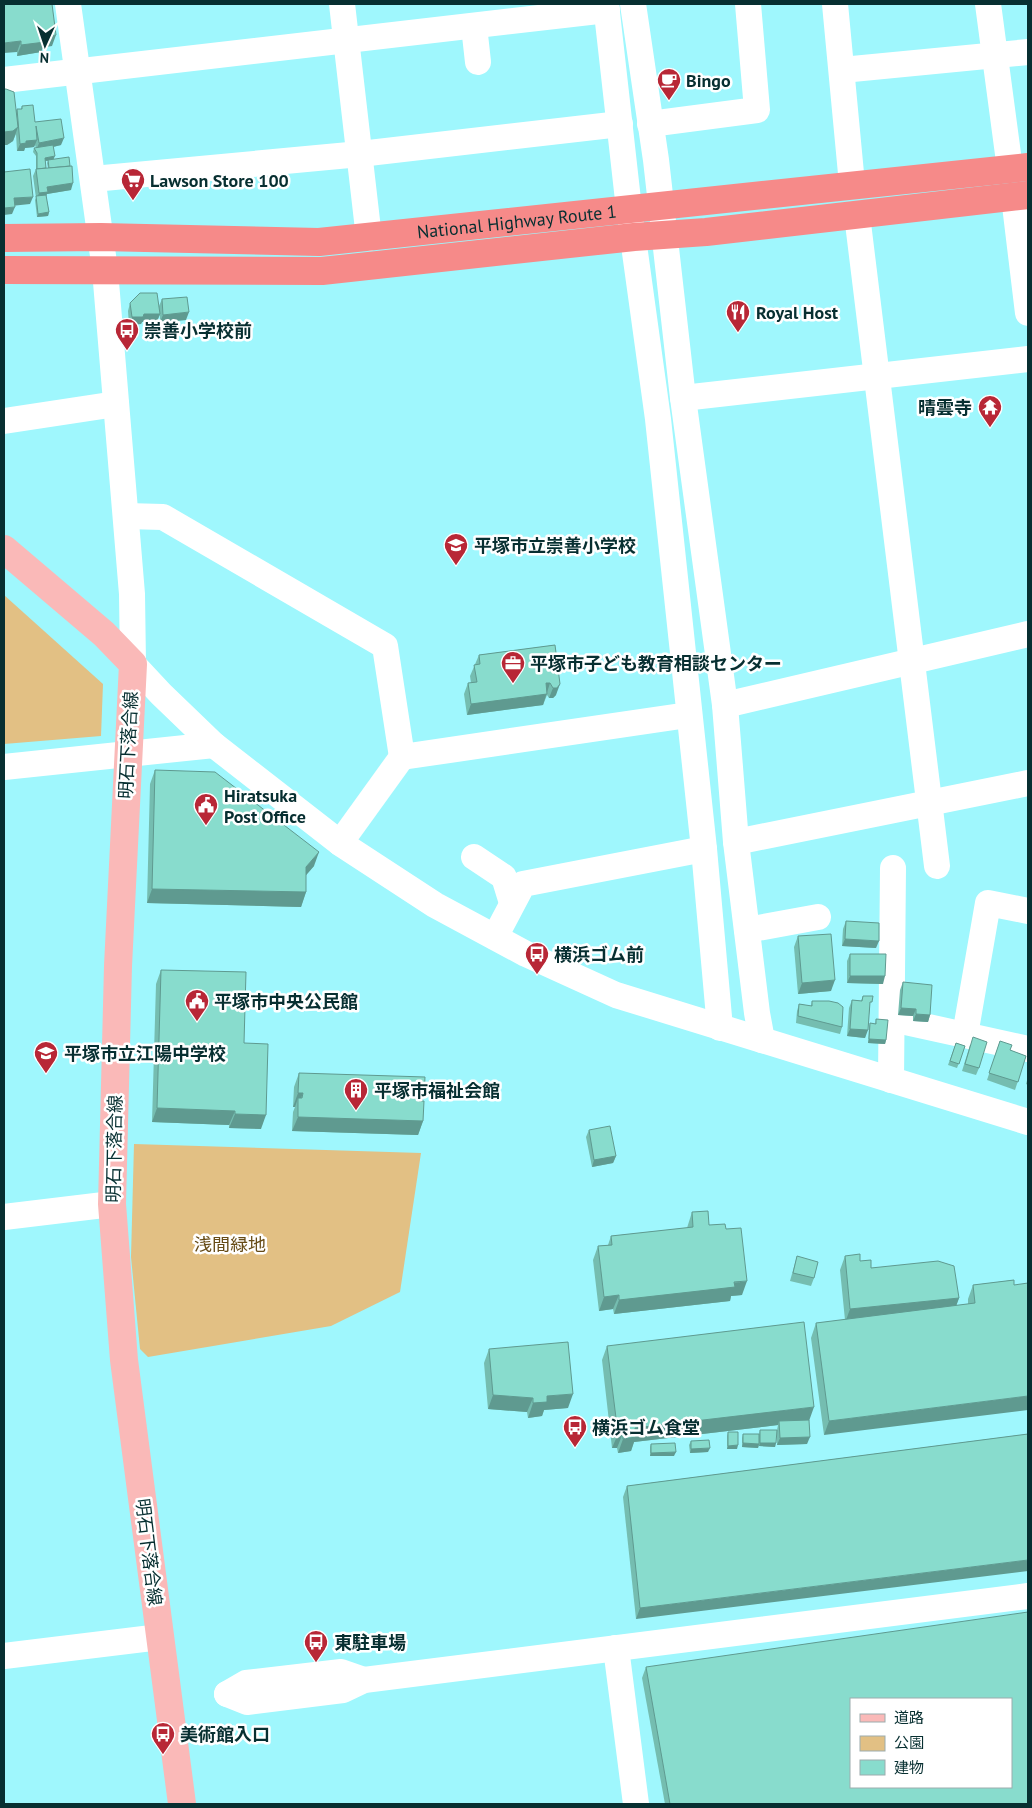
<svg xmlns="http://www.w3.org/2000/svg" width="1032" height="1808" font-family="'PT Sans','Noto Sans JP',sans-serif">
	<rect width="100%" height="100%" fill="#9ff7fd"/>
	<g fill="#e2c084">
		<path d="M4,595L103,684L101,736L4,744Z"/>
		<path d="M134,1144L421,1153L400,1292L331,1326L148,1357L140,1349L131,1257Z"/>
	</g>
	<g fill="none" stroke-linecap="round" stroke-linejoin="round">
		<g stroke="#fff" stroke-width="26">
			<path d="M68,4L105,270L132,594L133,664L161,694L214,745L340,843L435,905L526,954L616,995L1028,1122"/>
			<path d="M342,4L369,238"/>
			<path d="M606,4L629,209L658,419L704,849L720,1028"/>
			<path d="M633,4L656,160L683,398L725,705L736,842L757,1013L762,1040"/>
			<path d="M835,4L852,184"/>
			<path d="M988,4L1010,169"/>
			<path d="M474,26L478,62"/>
			<path d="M842,70L1028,52"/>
			<path d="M4,80L607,10"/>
			<path d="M650,124L757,110L748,4"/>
			<path d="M93,179L360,154L620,124"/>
			<path d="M1014,197L1028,313"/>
			<path d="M857,215L937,866"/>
			<path d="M683,398L1028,359"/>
			<path d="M4,421L116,404"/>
			<path d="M126,516L163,517L385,646L402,757L688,715"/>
			<path d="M725,705L1028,634"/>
			<path d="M4,767L214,745"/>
			<path d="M736,842L1028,783"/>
			<path d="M340,843L402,757"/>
			<path d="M474,857L504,877L512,903"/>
			<path d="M747,930L818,917"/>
			<path d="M495,937L523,884L704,849"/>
			<path d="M892,1019L1028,1049"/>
			<path d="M965,1035L988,903L1028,911"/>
			<path d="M891,1080L893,868"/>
			<path d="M4,1217L112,1204"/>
			<path d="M616,1648L636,1804"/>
			<path d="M4,1656L160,1637"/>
			<path d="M227,1694L247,1702L343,1690L364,1680L1028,1596"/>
			<path d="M227,1694L246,1683L341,1672L364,1680"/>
		</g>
		<path stroke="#fab9b8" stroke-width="28" d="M4,549L104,634L133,664L118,966L112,1204L124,1360L182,1804"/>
		<g stroke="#f68a89" stroke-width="28">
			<path id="s1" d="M4,238L101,237L319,242L1028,167"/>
			<path d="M4,270L322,271L634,237L706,232L1028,195"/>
		</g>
	</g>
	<g fill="#75bdb0" fill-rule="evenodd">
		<path d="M4,4L52,46L43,47L41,52L17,56V52Z"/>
		<path d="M22,106L35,122L61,145L53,147L54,159L71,190L47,194L46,195L49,212L48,216L37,217L35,200L36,198L33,176L36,169V156L33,152L34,148H36L35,145L34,147L25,148L24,151H17L16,134L13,141L7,145L16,110L21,109ZM45,161H48L47,163L48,168H46Z"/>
		<path d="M162,299L186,320L160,322V315L157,321L142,322L141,324L129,325L128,311L130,303L159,306Z"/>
		<path d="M555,645L556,695L553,698H549L547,695L543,705L467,715L464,694L468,683H471L470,676L479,655Z"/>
		<path d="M155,770L314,866L306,875V892L301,907L147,903L150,784Z"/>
		<path d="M846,921L876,948L842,946L843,929Z"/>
		<path d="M798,936L831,991L798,994L794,947Z"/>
		<path d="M850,954L883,984L847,983V961Z"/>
		<path d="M161,970L244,1043L261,1129L229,1128V1125L152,1122L156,984Z"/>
		<path d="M903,982L930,1015L928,1022L913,1021V1016L898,1015L900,990Z"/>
		<path d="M863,996L870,1009L865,1038L847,1036L849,1008L852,1000L861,1001Z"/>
		<path d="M812,1001L842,1027L840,1034L796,1023L797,1011L799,1004L811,1006Z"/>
		<path d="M876,1019L886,1040L885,1044L868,1043L869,1027L870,1023L875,1024Z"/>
		<path d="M1000,1041L1010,1050L1026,1056L1015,1090L987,1080Z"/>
		<path d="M956,1043L965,1046L957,1068L948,1065Z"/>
		<path d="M970,1045L979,1068L976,1075L962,1071Z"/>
		<path d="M299,1073L422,1101L423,1121L418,1135L292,1131L293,1112L295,1107H293L294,1087Z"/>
		<path d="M1028,1077V1085L1026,1084Z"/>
		<path d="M589,1130L616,1156L613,1163L592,1167L586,1137Z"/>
		<path d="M692,1212L709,1225L726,1229L742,1295L731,1296L730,1301L614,1314L613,1309L599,1311L593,1260L598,1246L608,1245L611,1236L687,1228Z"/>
		<path d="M797,1256L814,1278L811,1286L790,1281Z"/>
		<path d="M845,1256L860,1261L871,1268L959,1298L956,1306L968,1304V1299L973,1285L1014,1280L824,1435L811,1338L816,1323L845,1320L840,1270Z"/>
		<path d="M607,1346L809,1421L807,1444L777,1445V1431L775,1447L759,1446V1445L758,1448L742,1447V1438L743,1434H759L760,1430H777L778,1425L634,1442L631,1451L618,1453L617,1448H612L602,1360Z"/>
		<path d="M489,1349L568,1408L544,1410L542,1416L528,1418L527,1412L488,1409L484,1363Z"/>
		<path d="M728,1432L737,1449H727V1436Z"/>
		<path d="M1028,1434L636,1619L623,1497L627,1486Z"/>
		<path d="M691,1441L708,1452L690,1453L689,1445Z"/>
		<path d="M651,1444L674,1456H650V1447Z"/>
		<path d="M646,1667L1028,1804H665L642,1678Z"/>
	</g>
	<g fill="#5f9a90">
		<path d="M56,35L52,46L43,47L41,52L17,56L21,45L45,37Z"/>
		<path d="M21,41L17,52L4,53V43Z"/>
		<path d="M18,127L13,141L7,145H4V132Z"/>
		<path d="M64,138L61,145L36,151L39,143Z"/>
		<path d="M37,140L34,147L25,148L24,151H17L20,144L26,141Z"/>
		<path d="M55,156L53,160L43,161L45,158Z"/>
		<path d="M73,183L71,190L47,194L45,199L37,198L39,193L47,187Z"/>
		<path d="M33,197L30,204L11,206L14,198Z"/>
		<path d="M15,207L12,214L4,215V208Z"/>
		<path d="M49,212L48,216L37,217L38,214Z"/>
		<path d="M189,312L186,320L160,322L163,315Z"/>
		<path d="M144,314H160L157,321L142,322L141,324L129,325L132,317Z"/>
		<path d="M546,683H550L543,705L467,715L471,704Z"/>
		<path d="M560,684L556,695L553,698H549L553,688Z"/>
		<path d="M319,852L314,866L301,881L306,867Z"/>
		<path d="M152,889L306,892L301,907L147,903Z"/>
		<path d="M845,939L879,941L876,948L842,946Z"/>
		<path d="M850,976H885L883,984L847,983Z"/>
		<path d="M835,980L831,991L798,994L802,983Z"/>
		<path d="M901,1008L916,1009L913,1016L898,1015Z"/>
		<path d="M916,1014L930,1015L928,1022L913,1021Z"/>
		<path d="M850,1029L868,1030L865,1038L847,1036Z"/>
		<path d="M869,1039L886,1040L885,1044L868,1043Z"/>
		<path d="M298,1093H303L298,1106V1098L295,1107H293Z"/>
		<path d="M420,1096H424L419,1111Z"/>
		<path d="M157,1108L235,1111L229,1125L152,1122Z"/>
		<path d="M235,1114L266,1115L261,1129L229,1128Z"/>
		<path d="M298,1117L423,1121L418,1135L292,1131Z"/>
		<path d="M616,1156L613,1163L592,1167L594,1160Z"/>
		<path d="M747,1281L742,1295L731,1296L730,1301L614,1314L619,1300Z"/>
		<path d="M619,1295L613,1309L599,1311L604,1297Z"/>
		<path d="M959,1298L954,1312L845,1323L850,1309Z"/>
		<path d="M573,1394L568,1408L544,1410L542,1416L528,1418L533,1403L547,1396Z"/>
		<path d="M493,1395L533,1398L527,1412L488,1409Z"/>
		<path d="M1028,1396V1410L824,1435L829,1421Z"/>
		<path d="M814,1407L809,1421H779L778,1425L634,1442L631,1451L618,1453L623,1439L635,1428Z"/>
		<path d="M623,1433L617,1448H612L618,1434Z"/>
		<path d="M810,1437L807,1444L777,1445L780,1438Z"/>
		<path d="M743,1443L759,1444L758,1448L742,1447Z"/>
		<path d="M760,1443H776L775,1447L759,1446Z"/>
		<path d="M738,1445L737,1449H727L728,1446Z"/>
		<path d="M710,1448L708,1452L690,1453L691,1449Z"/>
		<path d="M676,1452L674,1456H650L651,1453Z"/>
		<path d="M1028,1560V1571L636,1619L640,1608Z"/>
	</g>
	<g fill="#88dccd" stroke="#5f9a90" fill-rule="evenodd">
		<path d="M4,4H52L56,35L45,37V42L21,45V41L4,43Z"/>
		<path d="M4,89H6L14,92L18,127L13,131L4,132Z"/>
		<path d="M33,105L35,122L61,119L64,138L39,143L36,126L37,140L26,141V143L20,144L17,109H22V106Z"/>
		<path d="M53,145L55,156L45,158L46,168L37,169V153L34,148Z"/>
		<path d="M69,157L70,166L49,168L48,160Z"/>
		<path d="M72,166L73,183L47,187L48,192L39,193L36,169Z"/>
		<path d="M30,169L33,197L14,198L15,207L4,208V172Z"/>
		<path d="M46,195L49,212L38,214L36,196Z"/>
		<path d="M140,293H157L160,314H144L143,317H132L130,303Z"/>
		<path d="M187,297L189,312L163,315L162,299Z"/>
		<path d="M555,645L560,684L557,688H553L550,683H546L547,694L471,704L468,683L477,682L474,665L480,664L479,655Z"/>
		<path d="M155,770L215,772L319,852L306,867V892L152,889Z"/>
		<path d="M846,921L879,923V941L845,939Z"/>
		<path d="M831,934L835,980L802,983L798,936Z"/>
		<path d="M850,954H886L885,976H850Z"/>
		<path d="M161,970L246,972L244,1043L268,1044L266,1115L235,1114V1111L157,1108Z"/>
		<path d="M903,982L932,985L930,1015L916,1014V1009L901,1008Z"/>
		<path d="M863,996H873L872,1002H870L868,1030L850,1029L852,1000L862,1001Z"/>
		<path d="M812,1001H829L838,1003L843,1007L842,1027L798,1016L799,1004L812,1006Z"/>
		<path d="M876,1019L888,1020L886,1040L869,1039L870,1023L876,1024Z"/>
		<path d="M973,1037L987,1042L979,1068L965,1064Z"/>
		<path d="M1000,1041L1012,1045L1010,1050L1026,1056L1018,1082L989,1073Z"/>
		<path d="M956,1043L965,1046L959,1064L950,1061Z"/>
		<path d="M299,1073L425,1077L424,1096H420L419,1101H424L423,1121L298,1117V1098H302L303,1093H298Z"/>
		<path d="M610,1126L616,1156L594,1160L589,1130Z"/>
		<path d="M708,1211L709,1225L725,1224L726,1229L741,1228L747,1281L734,1282L735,1287L619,1300V1295L604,1297L598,1246L612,1245L611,1236L693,1227L692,1212Z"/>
		<path d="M860,1254V1261L871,1260V1268L938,1261L954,1266L959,1298L850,1309L845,1256Z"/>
		<path d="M797,1256L818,1262L814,1278L793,1273Z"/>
		<path d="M1014,1280V1285L1028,1283V1396L829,1421L816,1323L975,1303L973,1285Z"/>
		<path d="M804,1322L814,1407L635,1428L636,1437L623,1439V1433L618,1434L607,1346Z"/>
		<path d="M568,1342L573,1394L547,1396V1402L533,1403V1398L493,1395L489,1349Z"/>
		<path d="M809,1420L810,1437L780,1438L779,1421Z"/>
		<path d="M760,1430H777L776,1443H760Z"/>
		<path d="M728,1432H738V1445L728,1446Z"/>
		<path d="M743,1434H759V1444L743,1443Z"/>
		<path d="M1028,1434V1560L640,1608L627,1486Z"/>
		<path d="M709,1440L710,1448L691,1449V1441Z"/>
		<path d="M675,1443L676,1452L651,1453V1444Z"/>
		<path d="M1028,1612V1804H670L646,1667ZM851,1699H1011V1787H851Z"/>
	</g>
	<defs>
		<g id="cafe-pin" transform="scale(1.25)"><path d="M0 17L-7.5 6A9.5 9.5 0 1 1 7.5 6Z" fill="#b82736" stroke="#fff"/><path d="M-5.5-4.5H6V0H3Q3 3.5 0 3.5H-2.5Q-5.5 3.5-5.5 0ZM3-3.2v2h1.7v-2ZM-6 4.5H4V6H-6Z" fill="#fff"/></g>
		<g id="supermarket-pin" transform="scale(1.25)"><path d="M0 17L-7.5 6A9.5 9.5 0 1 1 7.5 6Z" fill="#b82736" stroke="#fff"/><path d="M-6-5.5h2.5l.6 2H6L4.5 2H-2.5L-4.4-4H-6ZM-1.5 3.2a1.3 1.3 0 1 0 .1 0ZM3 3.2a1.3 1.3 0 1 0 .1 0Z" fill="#fff"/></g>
		<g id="restaurant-pin" transform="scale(1.25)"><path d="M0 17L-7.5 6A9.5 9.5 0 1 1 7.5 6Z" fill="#b82736" stroke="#fff"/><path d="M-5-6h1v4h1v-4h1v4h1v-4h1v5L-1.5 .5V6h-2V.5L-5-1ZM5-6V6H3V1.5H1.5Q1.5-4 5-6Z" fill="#fff"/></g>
		<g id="bus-pin" transform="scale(1.25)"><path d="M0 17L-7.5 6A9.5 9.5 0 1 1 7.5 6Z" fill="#b82736" stroke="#fff"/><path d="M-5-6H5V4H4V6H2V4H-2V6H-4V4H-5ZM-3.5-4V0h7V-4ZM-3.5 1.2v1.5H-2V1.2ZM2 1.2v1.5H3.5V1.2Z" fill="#fff"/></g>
		<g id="temple-pin" transform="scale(1.25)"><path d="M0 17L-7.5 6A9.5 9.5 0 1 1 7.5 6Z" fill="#b82736" stroke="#fff"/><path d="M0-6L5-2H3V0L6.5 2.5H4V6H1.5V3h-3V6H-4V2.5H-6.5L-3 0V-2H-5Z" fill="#fff"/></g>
		<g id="school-pin" transform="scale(1.25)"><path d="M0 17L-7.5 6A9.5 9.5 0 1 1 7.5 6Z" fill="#b82736" stroke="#fff"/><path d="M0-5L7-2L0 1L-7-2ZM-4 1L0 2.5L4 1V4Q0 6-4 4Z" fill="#fff"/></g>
		<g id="office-pin" transform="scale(1.25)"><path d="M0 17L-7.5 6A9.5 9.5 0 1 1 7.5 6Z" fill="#b82736" stroke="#fff"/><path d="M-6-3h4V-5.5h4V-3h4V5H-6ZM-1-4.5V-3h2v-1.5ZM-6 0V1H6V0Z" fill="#fff"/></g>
		<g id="civic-pin" transform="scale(1.25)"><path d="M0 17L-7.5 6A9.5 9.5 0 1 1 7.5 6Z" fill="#b82736" stroke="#fff"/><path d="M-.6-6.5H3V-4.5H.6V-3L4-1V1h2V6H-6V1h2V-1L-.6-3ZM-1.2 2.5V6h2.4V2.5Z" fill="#fff"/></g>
		<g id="building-pin" transform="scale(1.25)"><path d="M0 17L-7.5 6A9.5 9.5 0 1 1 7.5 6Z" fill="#b82736" stroke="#fff"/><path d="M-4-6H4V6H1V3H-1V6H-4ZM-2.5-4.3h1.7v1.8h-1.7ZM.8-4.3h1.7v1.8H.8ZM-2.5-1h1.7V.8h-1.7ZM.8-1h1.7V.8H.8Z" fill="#fff"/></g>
	</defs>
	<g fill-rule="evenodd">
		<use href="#cafe-pin" x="669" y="80"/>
		<use href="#supermarket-pin" x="133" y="180"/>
		<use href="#restaurant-pin" x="738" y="312"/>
		<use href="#bus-pin" x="127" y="330"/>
		<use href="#temple-pin" x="990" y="407"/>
		<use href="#school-pin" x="456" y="545"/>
		<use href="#office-pin" x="513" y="663"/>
		<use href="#civic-pin" x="206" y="805"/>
		<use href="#bus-pin" x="537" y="954"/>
		<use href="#civic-pin" x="197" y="1001"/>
		<use href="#school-pin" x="46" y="1053"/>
		<use href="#building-pin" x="356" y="1090"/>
		<use href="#bus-pin" x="575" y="1427"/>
		<use href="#bus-pin" x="316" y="1642"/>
		<use href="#bus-pin" x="163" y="1734"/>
	</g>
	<g text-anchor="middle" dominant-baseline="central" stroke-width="5" stroke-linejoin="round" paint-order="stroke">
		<g font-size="18" font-weight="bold" fill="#072f31" stroke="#fff" text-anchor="start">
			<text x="686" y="80">Bingo</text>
			<text x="150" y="180">Lawson Store 100</text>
			<text x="756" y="312">Royal Host</text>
			<text x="144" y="330">崇善小学校前</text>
			<text x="972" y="407" text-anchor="end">晴雲寺</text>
			<text x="474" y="545">平塚市立崇善小学校</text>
			<text x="530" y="663">平塚市子ども教育相談センター</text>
			<text x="224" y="795">Hiratsuka<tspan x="224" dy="21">Post Office</tspan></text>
			<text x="554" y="954">横浜ゴム前</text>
			<text x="214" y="1001">平塚市中央公民館</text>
			<text x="64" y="1053">平塚市立江陽中学校</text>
			<text x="374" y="1090">平塚市福祉会館</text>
			<text x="592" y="1427">横浜ゴム食堂</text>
			<text x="334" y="1642">東駐車場</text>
			<text x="180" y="1734">美術館入口</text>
		</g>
		<g font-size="18" fill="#072f31" stroke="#fff">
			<text stroke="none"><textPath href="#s1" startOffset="514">National Highway Route 1</textPath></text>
			<text transform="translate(128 745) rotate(-87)">明石下落合線</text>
			<text transform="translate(114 1149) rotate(-89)">明石下落合線</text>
			<text transform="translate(149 1552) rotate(83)">明石下落合線</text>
		</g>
		<g font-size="18" fill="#674c17" stroke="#fff">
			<text x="230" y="1244">浅間緑地</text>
		</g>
	</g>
	<rect width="1032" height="1808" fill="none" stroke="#072f31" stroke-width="10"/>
	<rect x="850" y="1698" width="162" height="90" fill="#ffffff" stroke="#9cacad"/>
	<rect x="860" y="1714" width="25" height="8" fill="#fab9b8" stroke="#9cacad"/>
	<text x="894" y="1723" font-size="15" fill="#072f31">道路</text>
	<rect x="860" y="1736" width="25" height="15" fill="#e2c084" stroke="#9cacad"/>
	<text x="894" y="1748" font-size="15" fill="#072f31">公園</text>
	<rect x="860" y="1760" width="25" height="15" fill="#88dccd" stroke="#9cacad"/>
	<text x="894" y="1773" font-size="15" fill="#072f31">建物</text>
	<g transform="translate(45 45) rotate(183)" stroke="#ffffff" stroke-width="4" paint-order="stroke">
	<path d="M0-4L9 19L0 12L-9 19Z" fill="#072f31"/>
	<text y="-8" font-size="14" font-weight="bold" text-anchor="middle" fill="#072f31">N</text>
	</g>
</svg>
